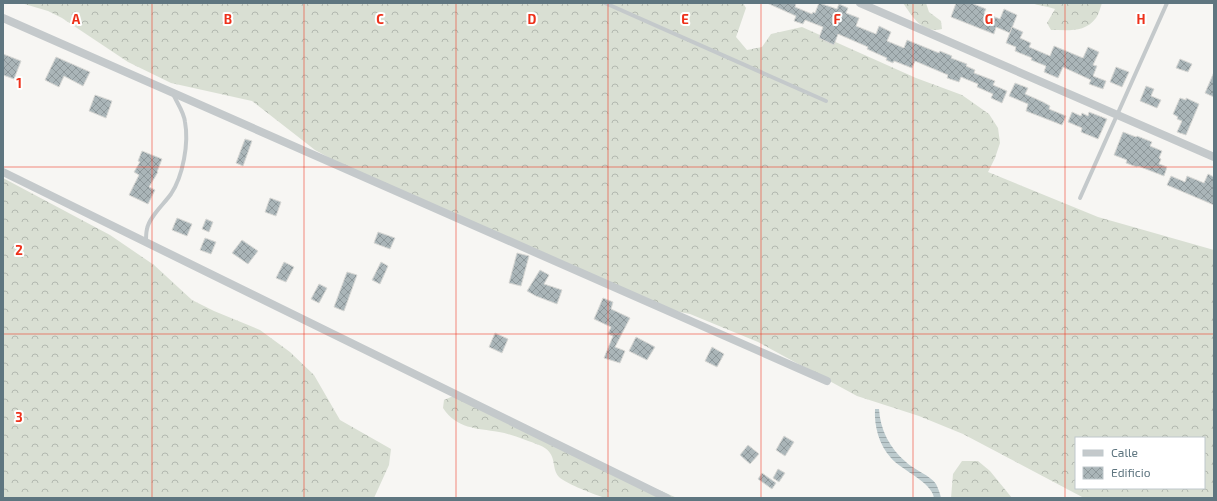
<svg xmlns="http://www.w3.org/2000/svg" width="1217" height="501" font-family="'Exo 2',sans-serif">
	<defs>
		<pattern id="forest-crowns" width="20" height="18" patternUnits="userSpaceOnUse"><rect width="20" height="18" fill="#d9dfd3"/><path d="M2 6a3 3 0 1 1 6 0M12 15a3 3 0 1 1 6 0" fill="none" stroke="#b3b9b0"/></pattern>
		<pattern id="water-rules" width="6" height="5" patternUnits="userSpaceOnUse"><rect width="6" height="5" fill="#bccacd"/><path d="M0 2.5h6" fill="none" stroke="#9ca9ac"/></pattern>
		<pattern id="building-cross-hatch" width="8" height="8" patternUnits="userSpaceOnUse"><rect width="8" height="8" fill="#aab5b8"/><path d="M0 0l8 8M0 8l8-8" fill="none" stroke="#8e989b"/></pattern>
	</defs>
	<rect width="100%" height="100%" fill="#f7f6f3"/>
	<g fill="url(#forest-crowns)" fill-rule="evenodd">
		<path d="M21,3H743L746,8L736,37L747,50L762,47L771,34L802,27L916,78L962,95L989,114L998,128L1000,143L995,158L988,172L1098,217L1214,250V498H1084L963,434L919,416L857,396L758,342L690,314L660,308L344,166L315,150L252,101L171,83L128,62L62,18L48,11ZM1076,438H1204V488H1076Z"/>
		<path d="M903,3H926L929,12L941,21L942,29C922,34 913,17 903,3Z"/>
		<path d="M1031,3H1102C1100,8 1099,14 1096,18C1085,33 1068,30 1051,30L1047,23L1055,9C1047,6 1039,6 1031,3Z"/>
		<path d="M3,178L110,235L154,265L192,300L214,311L260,330L290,352L314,375L340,420L391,449L389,465L374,498H3Z"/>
		<path d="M451,397H459L616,471L677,498C660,498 644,498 628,498C621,498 613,499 606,498C597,496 565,483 559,477C550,467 559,453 539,445C528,441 511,434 499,432C476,428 457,429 443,408L444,400Z"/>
		<path d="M962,461H978L990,471L1012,498H951L953,474Z"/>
	</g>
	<path fill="url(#water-rules)" d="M875,409H879C880,429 890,449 906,462C913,469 931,476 936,484C938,488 940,493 941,498H934C932,482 901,470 891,458C879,445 874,426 875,409Z"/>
	<g fill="url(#building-cross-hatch)" stroke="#d8d8d5">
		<path d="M767,3H796L795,7L812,14L813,12L815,13L819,3L837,9L839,4L848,8L846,13L859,18L856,26L876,34L879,26L891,32L887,41L904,48L907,40L939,53L940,51L952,56L951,58L967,64L966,66L975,70L974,73L995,81L993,85L1007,91L1002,103L991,98L993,94L977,87L978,84L961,77L959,82L947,78L948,75L915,61L912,68L894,61L893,63L886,60L887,58L867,49L868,47L838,34L834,45L819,38L823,27L805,20L803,24L794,21L796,16Z"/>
		<path d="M956,3H971L986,9L984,13L1000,19L1004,9L1017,15L1010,33L996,27L994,34L951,17Z"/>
		<path d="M1012,27L1023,32L1020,38L1031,43L1029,47L1050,56L1054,46L1083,58L1088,47L1099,52L1093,65L1097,66L1093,76L1106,81L1103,89L1089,84L1091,80L1063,67L1058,78L1044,72L1046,66L1031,60L1032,58L1015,51L1016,47L1006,43Z"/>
		<path d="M3,54L21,61L14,79L3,75Z"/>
		<path d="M56,57L90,72L83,86L64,76L59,87L45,80Z"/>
		<path d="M1180,59L1192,64L1188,72L1176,68Z"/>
		<path d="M1116,67L1129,72L1122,87L1110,82Z"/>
		<path d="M1214,72V97L1205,93Z"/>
		<path d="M1015,83L1028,88L1025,94L1043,102L1050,106L1049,109L1066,116L1062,125L1026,111L1028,104L1009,96Z"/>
		<path d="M1146,86L1154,89L1151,96L1161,100L1157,108L1140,101Z"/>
		<path d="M95,95L112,101L106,118L89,111Z"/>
		<path d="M1180,98L1186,100V98L1199,104L1186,135L1177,132L1182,121L1177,119L1178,117L1173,114Z"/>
		<path d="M1072,112L1081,116L1082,113L1088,116L1089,112L1107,119L1098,139L1081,132L1082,128L1068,122Z"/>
		<path d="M1123,132L1136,137L1137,136L1152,142L1150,146L1162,151L1159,158L1161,159L1159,164L1167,167L1164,176L1138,166L1137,167L1126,163L1127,160L1114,155Z"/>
		<path d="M245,139L252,141L243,166L236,163Z"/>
		<path d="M142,151L162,159L157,172H158L149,187L155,190L148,204L129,195L139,175L134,172L140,162L138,161Z"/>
		<path d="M1208,174L1214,177V205L1167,185L1171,176L1185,182L1187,176L1204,183Z"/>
		<path d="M270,198L281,202L276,216L265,212Z"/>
		<path d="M177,218L192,224L187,236L172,230Z"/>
		<path d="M206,219L213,222L209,232L202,229Z"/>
		<path d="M378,232L395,238L390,249L374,243Z"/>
		<path d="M205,238L216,242L211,254L200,250Z"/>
		<path d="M242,240L258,251L248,264L232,253Z"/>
		<path d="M517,253L529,256L521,286L509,283Z"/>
		<path d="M284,262L294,267L286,282L276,278Z"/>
		<path d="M381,262L388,266L380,284L372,280Z"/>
		<path d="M540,270L549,275L544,284L562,290L557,304L536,296L527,291Z"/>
		<path d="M347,272L357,275L344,311L334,307Z"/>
		<path d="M319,284L327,288L319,303L311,299Z"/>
		<path d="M603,298L613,302L611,309L630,318L615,347L625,351L620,363L604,358L613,336L608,334L611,327L594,319Z"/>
		<path d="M495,333L508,339L502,353L489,347Z"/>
		<path d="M636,337L655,347L647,360L629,351Z"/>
		<path d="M712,347L724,354L717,367L705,361Z"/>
		<path d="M784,436L794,442L785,456L776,450Z"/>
		<path d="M748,445L759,454L750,464L740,455Z"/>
		<path d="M778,469L785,473L779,482L773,478Z"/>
		<path d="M762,473L776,483L772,489L758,479Z"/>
	</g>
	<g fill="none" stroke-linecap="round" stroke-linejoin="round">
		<g stroke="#c4c9cb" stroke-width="4">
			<path d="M605,3L826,101"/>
			<path d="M1080,198L1167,3"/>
			<path d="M146,242C146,238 146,233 147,229C149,217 164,204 171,194C183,176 189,143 185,122C184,112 177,103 173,94"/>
		</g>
		<g stroke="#c4c9cb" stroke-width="8">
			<path d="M860,3L1214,157"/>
			<path d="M3,18L827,381"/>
			<path d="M3,172L667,498"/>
		</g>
	</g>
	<path fill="none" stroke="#ee311b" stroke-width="1" stroke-opacity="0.55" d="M152,3V498M304,3V498M456,3V498M608,3V498M761,3V498M913,3V498M1065,3V498M3,167H1214M3,334H1214"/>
	<g font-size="13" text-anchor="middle" font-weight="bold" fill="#ee311b" stroke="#fff" stroke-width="4" stroke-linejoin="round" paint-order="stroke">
		<text x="76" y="24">A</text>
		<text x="228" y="24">B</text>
		<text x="380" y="24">C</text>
		<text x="532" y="24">D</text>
		<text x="685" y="24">E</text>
		<text x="837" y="24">F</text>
		<text x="989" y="24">G</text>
		<text x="1141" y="24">H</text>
		<text x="19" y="88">1</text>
		<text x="19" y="255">2</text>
		<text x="19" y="422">3</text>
	</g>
	<rect width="1217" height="501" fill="none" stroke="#5f7680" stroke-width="8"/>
	<rect x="1075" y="437" width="130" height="52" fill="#ffffff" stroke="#bfc8cc"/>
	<rect x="1083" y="450" width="20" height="6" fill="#c4c9cb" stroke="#bfc8cc"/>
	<text x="1111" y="457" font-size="12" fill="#5f7680">Calle</text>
	<rect x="1083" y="467" width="20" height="12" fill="url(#building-cross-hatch)" stroke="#bfc8cc"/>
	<text x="1111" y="477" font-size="12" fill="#5f7680">Edificio</text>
</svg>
